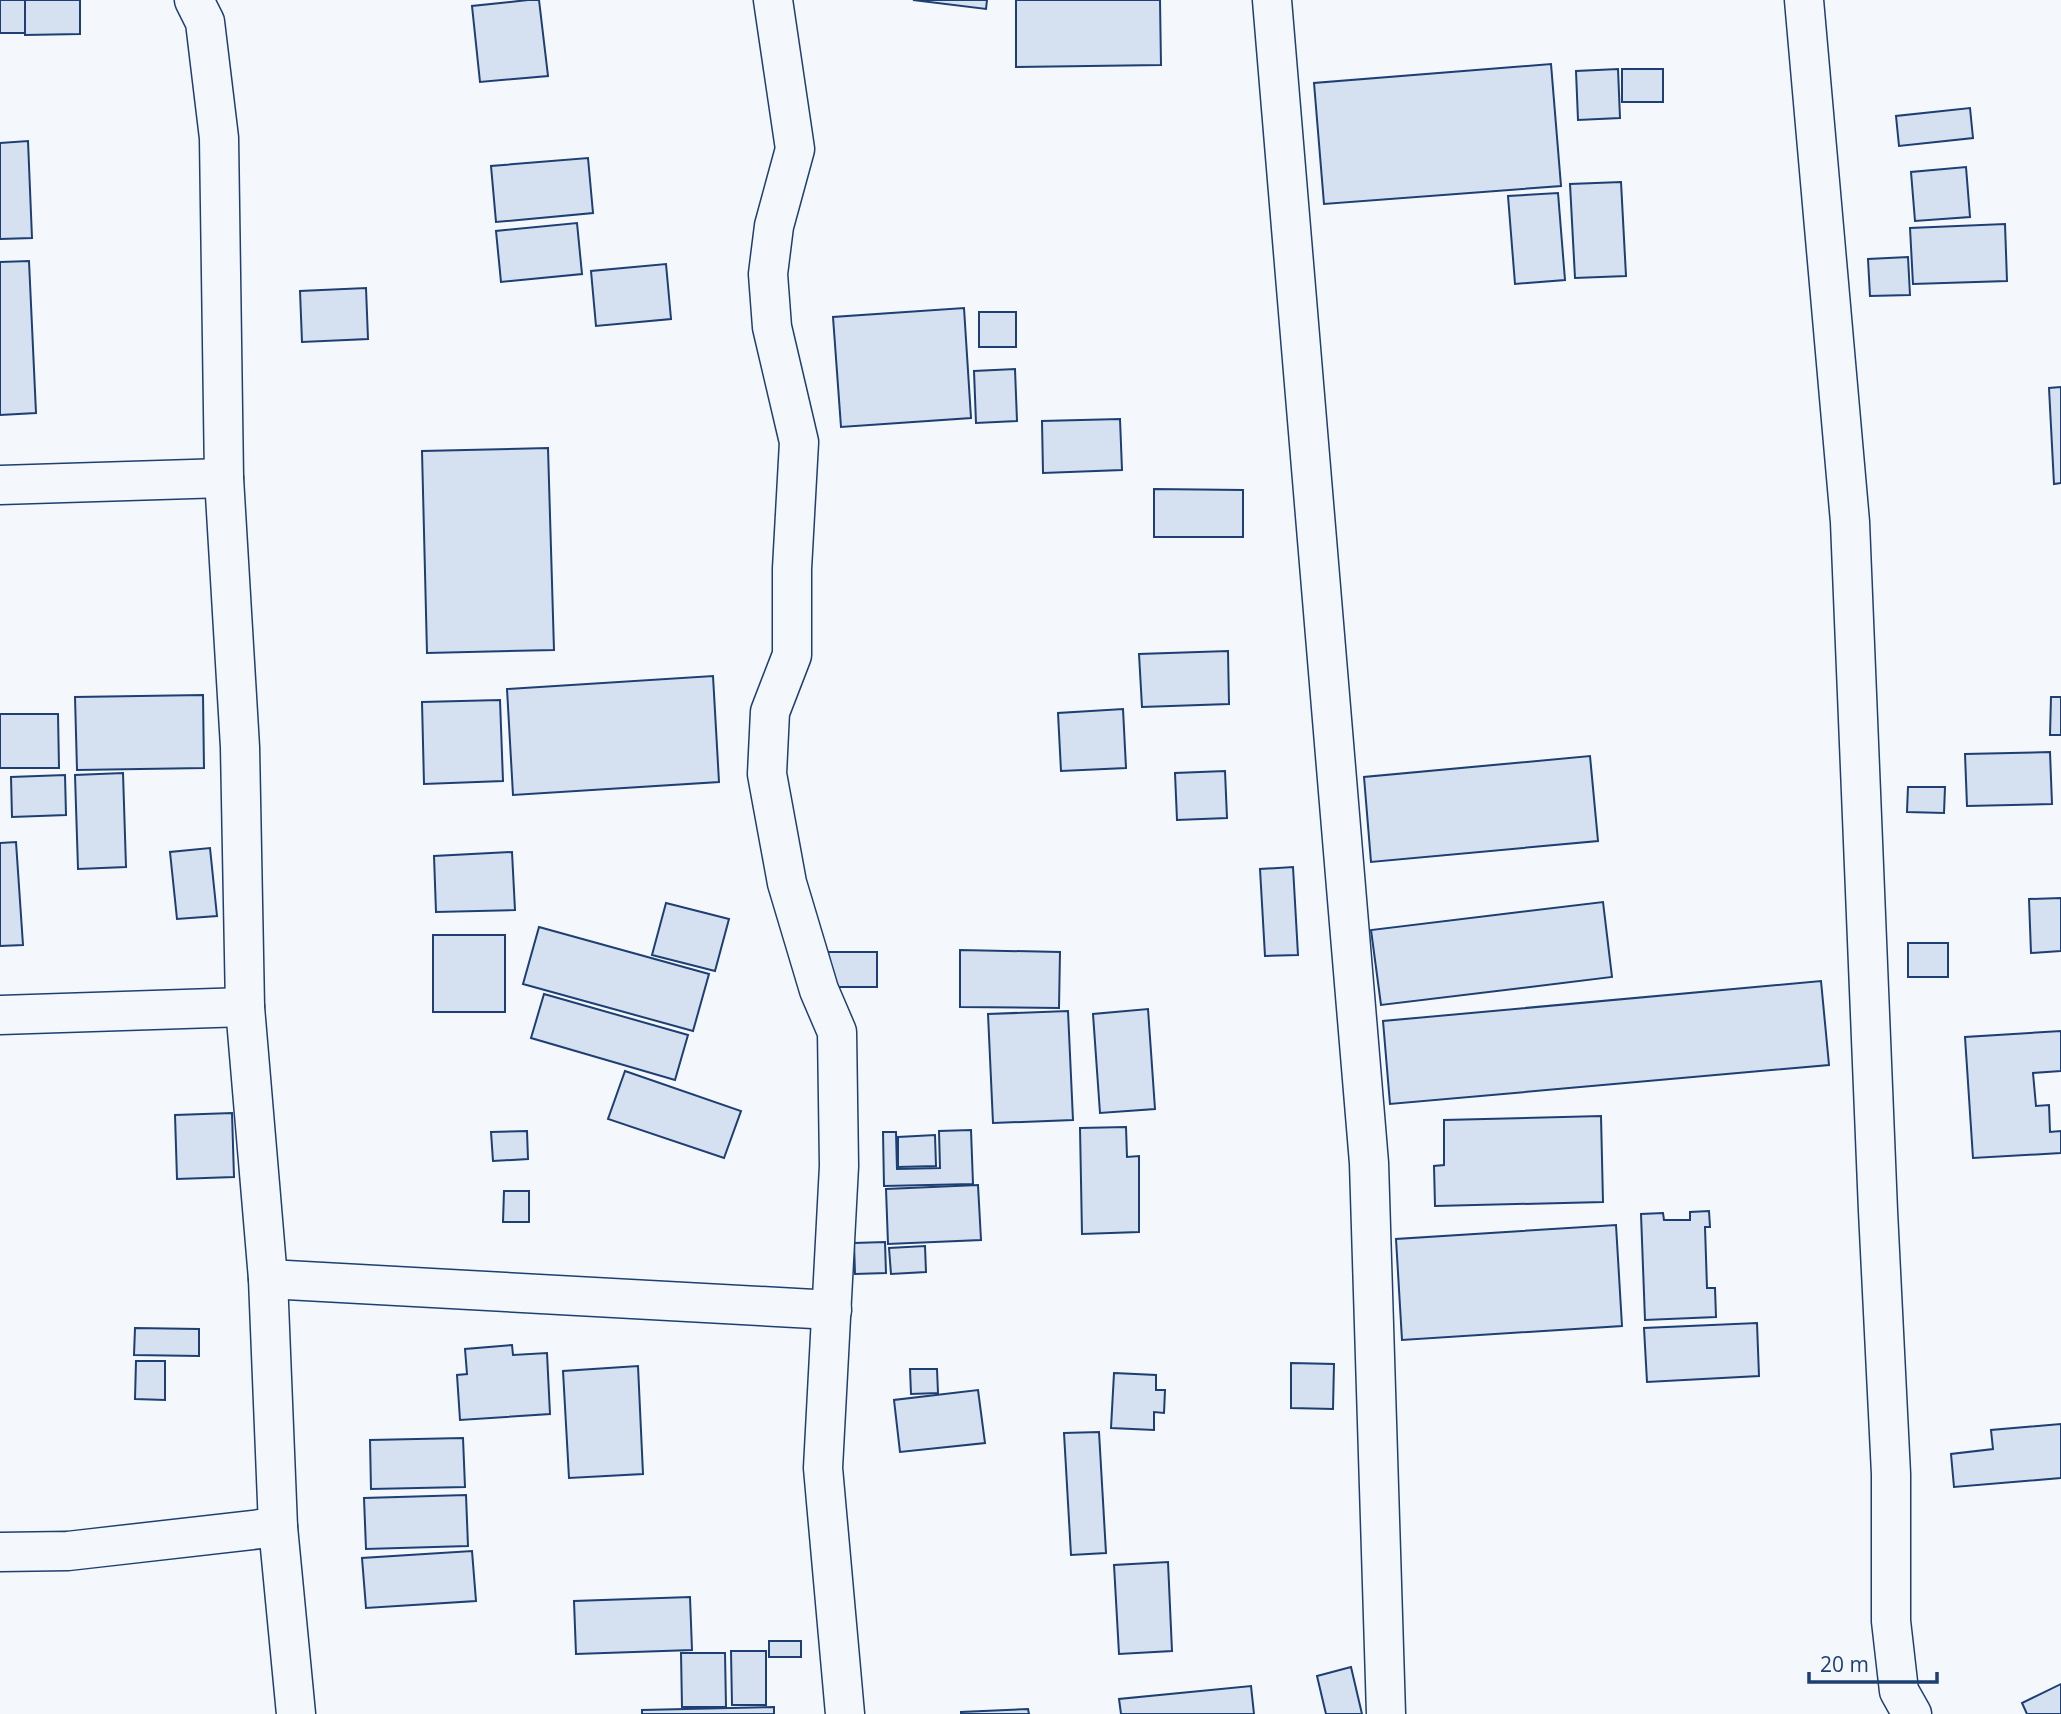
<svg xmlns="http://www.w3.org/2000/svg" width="2061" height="1714" font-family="'Open Sans',sans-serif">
	<rect width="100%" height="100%" fill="#f4f7fb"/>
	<g fill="#d5e0f0" stroke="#1d3f73" stroke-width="2">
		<rect x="0" y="0" width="25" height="33"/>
		<path d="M25,0H80V34L25,35Z"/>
		<path d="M528,0H539L548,76L480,82L472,6Z"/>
		<path d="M913,0H987L986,9Z"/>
		<path d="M1016,0H1160L1161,65L1016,67Z"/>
		<path d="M1551,64L1561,186L1324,204L1314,83Z"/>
		<path d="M1618,69L1620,118L1578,120L1576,71Z"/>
		<rect x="1622" y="69" width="41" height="33"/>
		<path d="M1970,108L1973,138L1899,146L1896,116Z"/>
		<path d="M28,141L32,238L0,239V143Z"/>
		<path d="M588,158L593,213L496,222L491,166Z"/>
		<path d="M1966,167L1970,217L1915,221L1911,172Z"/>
		<path d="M1621,182L1626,276L1575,278L1570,184Z"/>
		<path d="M1558,193L1565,280L1515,284L1508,196Z"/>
		<path d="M577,223L582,274L501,282L496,231Z"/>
		<path d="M2005,224L2007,281L1913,284L1910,228Z"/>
		<path d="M1908,257L1910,295L1870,296L1868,259Z"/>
		<path d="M29,261L36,413L0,415V262Z"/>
		<path d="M666,264L671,319L596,326L591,271Z"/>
		<path d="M366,288L368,339L302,342L300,291Z"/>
		<path d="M964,308L971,418L841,427L833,317Z"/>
		<rect x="979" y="312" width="37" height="35"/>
		<path d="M1015,369L1017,421L976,423L974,371Z"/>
		<path d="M2061,387V483L2054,484L2049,388Z"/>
		<path d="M1120,419L1122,470L1043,473L1042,421Z"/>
		<path d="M548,448L554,650L427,653L422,451Z"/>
		<path d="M1154,489L1243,490V537H1154Z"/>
		<path d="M1228,651L1229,704L1142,707L1139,654Z"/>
		<path d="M713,676L719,782L513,795L507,689Z"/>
		<path d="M203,695L204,768L77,770L75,697Z"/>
		<path d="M2051,697H2061V735H2050Z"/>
		<path d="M500,700L503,781L424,784L422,702Z"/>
		<path d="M1123,709L1126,768L1061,771L1058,713Z"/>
		<path d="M0,714H58L59,768H0Z"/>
		<path d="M2050,752L2052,804L1967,806L1965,754Z"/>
		<path d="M1590,756L1598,841L1371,862L1364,777Z"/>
		<path d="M1225,771L1227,818L1177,820L1175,773Z"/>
		<path d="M123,773L126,867L78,869L75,775Z"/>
		<path d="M65,775L66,815L12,817L11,777Z"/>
		<path d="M1908,787H1945L1944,813L1907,812Z"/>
		<path d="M16,842L23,945L0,946V843Z"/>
		<path d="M210,848L217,916L177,919L170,852Z"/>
		<path d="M512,852L515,910L436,912L434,856Z"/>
		<path d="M1293,867L1298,955L1265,956L1260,869Z"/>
		<path d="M2061,898V951L2031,953L2029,899Z"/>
		<path d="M1603,902L1612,977L1381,1005L1371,930Z"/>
		<path d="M666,903L729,919L715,971L652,955Z"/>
		<path d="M539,927L709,974L693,1031L523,984Z"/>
		<rect x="433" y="935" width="72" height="77"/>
		<rect x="1908" y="943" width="40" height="34"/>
		<path d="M960,950L1060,952L1059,1008L960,1007Z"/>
		<rect x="826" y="952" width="51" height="35"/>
		<path d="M1821,981L1829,1065L1390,1104L1383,1021Z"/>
		<path d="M544,994L688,1035L675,1080L531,1038Z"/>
		<path d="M1148,1009L1155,1109L1100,1113L1093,1014Z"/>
		<path d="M1068,1011L1073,1120L993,1123L988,1014Z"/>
		<path d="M2061,1031V1071L2033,1073L2036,1106L2049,1105L2050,1132L2061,1131V1153L1973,1158L1965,1037Z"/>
		<path d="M625,1071L741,1111L724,1158L608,1119Z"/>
		<path d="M232,1113L234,1177L177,1179L175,1115Z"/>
		<path d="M1601,1116L1603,1202L1435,1206L1434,1166L1444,1165V1120Z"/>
		<path d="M1126,1127L1127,1157L1139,1156V1232L1082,1234L1080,1128Z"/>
		<path d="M971,1130L973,1184L884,1186L883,1132H896L897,1169L940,1168L939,1131Z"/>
		<path d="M527,1131L528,1159L493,1161L491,1132Z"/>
		<path d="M935,1135L936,1166L898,1167V1137Z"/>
		<path d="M978,1185L981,1240L888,1244L886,1189Z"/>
		<path d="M504,1191H529V1222H503Z"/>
		<path d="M1709,1211L1710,1227H1705L1707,1288H1715L1716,1317L1645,1320L1641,1214L1663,1213L1664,1220H1690V1212Z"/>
		<path d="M1616,1225L1622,1326L1402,1340L1396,1239Z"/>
		<path d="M885,1242L886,1273L855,1274L854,1243Z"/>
		<path d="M925,1246L926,1272L891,1274L889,1248Z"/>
		<path d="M1757,1323L1759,1376L1647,1382L1644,1328Z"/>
		<path d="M135,1328L199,1329V1356L134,1355Z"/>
		<path d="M512,1345L513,1355L547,1353L550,1414L460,1420L457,1375L467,1374L465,1349Z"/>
		<path d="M136,1361H165V1400L135,1399Z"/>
		<path d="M1291,1363L1334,1364L1333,1409L1291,1408Z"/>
		<path d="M638,1366L643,1474L569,1478L563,1371Z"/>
		<path d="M910,1369H937L938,1393L911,1394Z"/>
		<path d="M1114,1373L1156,1375V1390H1165L1164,1413L1154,1412V1430L1111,1428Z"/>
		<path d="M978,1390L985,1443L900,1452L894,1400Z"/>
		<path d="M2061,1424V1478L1954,1487L1951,1454L1993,1449L1991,1430Z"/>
		<path d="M1099,1432L1106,1553L1071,1555L1064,1433Z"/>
		<path d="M463,1438L465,1487L371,1489L370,1440Z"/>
		<path d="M466,1495L468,1546L366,1549L364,1498Z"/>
		<path d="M472,1551L476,1601L366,1608L362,1558Z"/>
		<path d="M1168,1562L1172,1651L1119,1654L1114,1565Z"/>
		<path d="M690,1597L692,1650L576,1654L574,1601Z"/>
		<rect x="769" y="1641" width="32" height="16"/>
		<path d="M731,1651H766V1705H732Z"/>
		<path d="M681,1653H725L726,1707H682Z"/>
		<path d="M1351,1667L1362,1714H1326L1317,1676Z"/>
		<path d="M2061,1684V1714H2027L2022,1703Z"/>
		<path d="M1251,1686L1254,1714H1121L1119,1699Z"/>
		<path d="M774,1707V1714H642V1710Z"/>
		<path d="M1028,1709L1029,1714H961V1712Z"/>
	</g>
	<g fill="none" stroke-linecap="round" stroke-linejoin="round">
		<g stroke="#1d3f73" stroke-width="41">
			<g id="street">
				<path d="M194,0L205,22L219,138L224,478L240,747L245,1007L268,1279L278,1527L296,1714"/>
				<path d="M773,0L795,149L774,226L768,274L772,327L799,442L792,569V655L770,712L767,774L787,883L819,990L837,1032L839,1166L823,1468L845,1714"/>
				<path d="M1272,0L1369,1163L1386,1714"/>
				<path d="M1804,0L1850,522L1878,1211L1891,1474V1621L1899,1691L1912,1714"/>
				<path d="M0,485L224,478"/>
				<path d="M0,1015L245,1007"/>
				<path d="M268,1279L832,1310"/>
				<path d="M0,1552L68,1551L278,1527"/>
			</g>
		</g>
		<use href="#street" stroke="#f4f7fb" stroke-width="38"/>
	</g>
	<path d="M1809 1672v10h128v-10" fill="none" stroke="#1d3f73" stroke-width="3.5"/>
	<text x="1820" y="1672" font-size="21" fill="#1d3f73" stroke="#f4f7fb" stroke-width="5" paint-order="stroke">20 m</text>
</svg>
